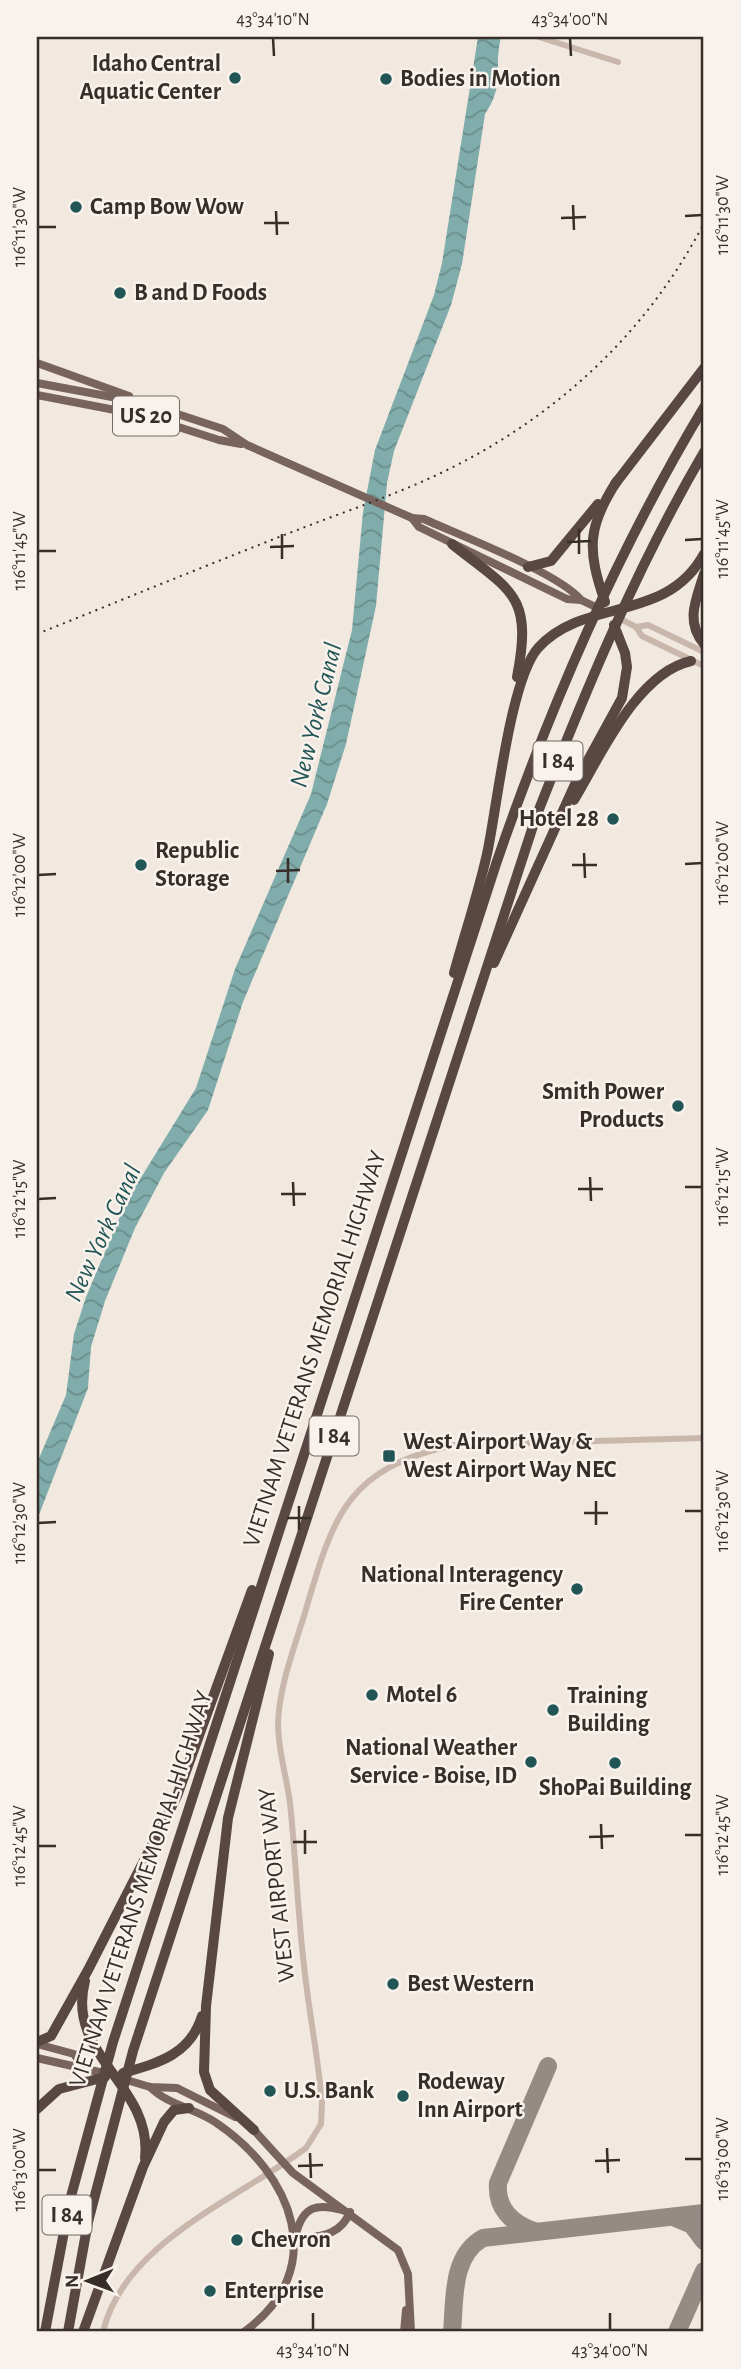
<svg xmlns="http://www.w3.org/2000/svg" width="741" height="2369" font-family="'Alegreya Sans',sans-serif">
	<defs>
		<pattern id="water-waves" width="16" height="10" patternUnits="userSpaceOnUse" patternTransform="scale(1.75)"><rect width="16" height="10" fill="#80adab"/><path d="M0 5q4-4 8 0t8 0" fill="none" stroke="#6a8d8b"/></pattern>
	</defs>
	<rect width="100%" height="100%" fill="#f1e8df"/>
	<path fill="url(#water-waves)" d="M478,37H501C493,70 506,82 485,114L462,264L451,305L394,451L387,483L376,606L346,744L327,804L243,1002L208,1110L164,1173L135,1228L105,1301L91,1347L88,1388L37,1520V1463L66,1395L74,1334L86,1297L126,1202L196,1088L235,969L311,794L352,630L363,512L375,450L434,295L442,263Z"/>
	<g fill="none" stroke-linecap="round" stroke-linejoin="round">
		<g stroke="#948b84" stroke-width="18">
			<path d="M673,2217L692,2225L704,2241"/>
			<path d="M534,2231C511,2223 496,2208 498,2183L548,2066"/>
			<path d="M452,2332C455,2299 451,2256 483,2238L704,2213"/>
			<path d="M677,2332L704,2271"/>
		</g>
		<g stroke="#c9b7ac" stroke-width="6">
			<path d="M539,37L618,62"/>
			<path d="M617,617L636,627L642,636L704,666"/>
			<path d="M636,627L648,625L704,652"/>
			<path d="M103,2332C124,2242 238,2199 306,2148L321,2124L322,2102C318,2057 309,2012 304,1966C298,1915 296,1864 291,1813C289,1783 278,1754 278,1724C279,1688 293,1651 304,1616C333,1517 345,1468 455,1445L704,1438"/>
		</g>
		<g stroke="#78645d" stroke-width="8">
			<path d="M37,363L129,396"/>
			<path d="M37,383L144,403L223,429L247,445L412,518L424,519C459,535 559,573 581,600"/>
			<path d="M37,395L141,415L219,440L241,444"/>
			<path d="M412,518L419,527L567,599L581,600L602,610"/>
			<path d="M37,2044L74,2054L83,2066"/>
			<path d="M37,2058L108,2074"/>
			<path d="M120,2078L150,2087L177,2088L235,2117"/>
			<path d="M150,2087C168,2105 194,2108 215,2122C293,2174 331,2269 244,2332"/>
			<path d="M252,2128L293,2173L398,2250L408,2274L411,2332"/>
			<path d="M296,2234C303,2206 317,2203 342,2210"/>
			<path d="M295,2240C318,2236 340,2237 350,2212"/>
			<path d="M404,2332L406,2310"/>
		</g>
		<g stroke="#584742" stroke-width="10">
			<path d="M615,484L704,368"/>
			<path d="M452,544C512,592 533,594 517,677"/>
			<path d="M528,567L551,561L598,504"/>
			<path d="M704,574C696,600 685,621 704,644"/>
			<path d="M605,602C587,550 587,527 617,481"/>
			<path d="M574,800C601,755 637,673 691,661"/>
			<path d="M494,963L576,782L622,698L627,667L625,653L614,625"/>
			<path d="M454,973C465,933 478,894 487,854C497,808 510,680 538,648C583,597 666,624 704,554"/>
			<path d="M85,1981C65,2056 153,2085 145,2158"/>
			<path d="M37,2042L51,2036L88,1970L177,1796L252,1590"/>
			<path d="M123,2073C158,2063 190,2055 202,2016"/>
			<path d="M37,2109L59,2089L105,2077"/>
			<path d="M254,2130L210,2090L204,2072L206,2006L228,1818L269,1654"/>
			<path d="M45,2332L70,2200L113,2042L496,864C550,706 618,550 704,407"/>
			<path d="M68,2332L88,2222L133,2051L536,817C585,692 636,568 704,452"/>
			<path d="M83,2332L143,2167L164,2122L174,2110L189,2108"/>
		</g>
		<path stroke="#372e2a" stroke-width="2" stroke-dasharray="2 5" stroke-linecap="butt" d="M37,634C122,600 207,565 292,532C343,512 396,495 445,471C556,417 647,333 704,223"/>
	</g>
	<path fill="none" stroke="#372e2a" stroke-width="2.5" d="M273,38L274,56M570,38L571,56M573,205L574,230M276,211L277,235M685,216L702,215M561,218L586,217M264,223H289M38,227H56M579,529V554M282,534V559M685,540L702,539M567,542L591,541M270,547L294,546M38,551H56M584,853L585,878M288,858V883M685,864L702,863M572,865H597M276,871L300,870M38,875L56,874M590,1177L591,1201M293,1182L294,1206M685,1187H702M578,1189H603M281,1194H306M38,1199L56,1198M596,1501V1525M299,1506V1530M685,1511H702M584,1513H608M287,1518H311M38,1523L56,1522M601,1824L602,1849M305,1830V1854M685,1835H702M589,1837L614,1836M293,1842H317M38,1846H56M607,2148L608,2173M310,2153L311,2178M685,2159H702M595,2161L620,2160M298,2166L323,2165M38,2170H56M313,2313V2330M610,2313V2330"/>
	<g fill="#225656" stroke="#f9f2ec" stroke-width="2.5">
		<circle cx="235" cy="78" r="7"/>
		<circle cx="386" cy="79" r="7"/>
		<circle cx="76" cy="207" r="7"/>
		<circle cx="120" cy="293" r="7"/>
		<circle cx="613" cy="819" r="7"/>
		<circle cx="141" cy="865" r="7"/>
		<circle cx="678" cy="1106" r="7"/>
		<rect x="382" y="1449" width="14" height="14" rx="3.5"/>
		<circle cx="577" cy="1589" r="7"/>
		<circle cx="372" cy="1695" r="7"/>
		<circle cx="553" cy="1710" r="7"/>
		<circle cx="531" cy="1762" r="7"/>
		<circle cx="615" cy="1763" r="7"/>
		<circle cx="393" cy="1984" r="7"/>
		<circle cx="270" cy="2091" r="7"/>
		<circle cx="403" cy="2096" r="7"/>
		<circle cx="237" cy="2240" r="7"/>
		<circle cx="210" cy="2291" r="7"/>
	</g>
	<g text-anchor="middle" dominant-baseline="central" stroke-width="5" stroke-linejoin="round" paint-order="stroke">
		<g fill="#f9f2ec" stroke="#716964" stroke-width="2">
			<rect x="113" y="396.5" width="66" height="39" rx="5"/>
			<rect x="533.5" y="741.5" width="49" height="39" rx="5"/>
			<rect x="309.5" y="1416.5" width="49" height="39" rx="5"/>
			<rect x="42.5" y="2195.5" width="49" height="39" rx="5"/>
		</g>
		<g font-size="23" font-weight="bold" fill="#372e2a">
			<text x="146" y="416">US 20</text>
			<text x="558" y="761">I 84</text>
			<text x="334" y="1436">I 84</text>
			<text x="67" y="2215">I 84</text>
		</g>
		<g font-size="24" font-weight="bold" fill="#372e2a" stroke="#f9f2ec" text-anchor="start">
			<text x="221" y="64" text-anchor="end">Idaho Central<tspan x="221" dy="28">Aquatic Center</tspan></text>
			<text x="400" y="79">Bodies in Motion</text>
			<text x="90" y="207">Camp Bow Wow</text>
			<text x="134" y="293">B and D Foods</text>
			<text x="599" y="819" text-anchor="end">Hotel 28</text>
			<text x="155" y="851">Republic<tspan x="155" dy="28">Storage</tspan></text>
			<text x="664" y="1092" text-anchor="end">Smith Power<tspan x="664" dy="28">Products</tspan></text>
			<text x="403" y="1442">West Airport Way &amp;<tspan x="403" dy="28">West Airport Way NEC</tspan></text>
			<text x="563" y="1575" text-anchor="end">National Interagency<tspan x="563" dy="28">Fire Center</tspan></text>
			<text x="386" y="1695">Motel 6</text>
			<text x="567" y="1696">Training<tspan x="567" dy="28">Building</tspan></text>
			<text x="517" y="1748" text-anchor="end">National Weather<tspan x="517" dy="28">Service - Boise, ID</tspan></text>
			<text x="615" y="1788" text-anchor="middle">ShoPai Building</text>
			<text x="407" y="1984">Best Western</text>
			<text x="417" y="2082">Rodeway<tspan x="417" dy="28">Inn Airport</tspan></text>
			<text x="284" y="2091">U.S. Bank</text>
			<text x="251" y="2240">Chevron</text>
			<text x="224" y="2291">Enterprise</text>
		</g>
		<g font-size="24" fill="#372e2a" stroke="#f9f2ec">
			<text transform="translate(315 1349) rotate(-72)">VIETNAM VETERANS MEMORIAL HIGHWAY</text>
			<text transform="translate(277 1885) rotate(-96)">WEST AIRPORT WAY</text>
			<text transform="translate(141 1889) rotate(-72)">VIETNAM VETERANS MEMORIAL HIGHWAY</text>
		</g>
		<g font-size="26" font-style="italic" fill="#225656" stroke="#f9f2ec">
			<text transform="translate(316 715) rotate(-76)">New York Canal</text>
			<text transform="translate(103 1233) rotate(-65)">New York Canal</text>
		</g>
	</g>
	<rect width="741" height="2369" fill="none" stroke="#f9f2ec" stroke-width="77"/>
	<g transform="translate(88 2281) rotate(269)" stroke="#f9f2ec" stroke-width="5" paint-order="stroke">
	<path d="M0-5L12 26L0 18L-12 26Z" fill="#372e2a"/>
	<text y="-10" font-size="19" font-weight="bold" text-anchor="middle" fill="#372e2a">N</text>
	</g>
	<rect x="38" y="38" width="664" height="2292" fill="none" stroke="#372e2a" stroke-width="2.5"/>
	<g font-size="18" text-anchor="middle" fill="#372e2a">
		<text x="273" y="25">43°34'10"N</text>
		<text x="570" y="25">43°34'00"N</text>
		<text transform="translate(722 215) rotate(-90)" y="6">116°11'30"W</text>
		<text transform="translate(19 227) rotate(-90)" y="6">116°11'30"W</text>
		<text transform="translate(722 539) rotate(-90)" y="6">116°11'45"W</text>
		<text transform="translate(19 551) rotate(-90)" y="6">116°11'45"W</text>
		<text transform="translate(722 863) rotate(-90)" y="6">116°12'00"W</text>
		<text transform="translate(19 875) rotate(-90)" y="6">116°12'00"W</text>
		<text transform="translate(722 1187) rotate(-90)" y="6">116°12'15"W</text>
		<text transform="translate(19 1199) rotate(-90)" y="6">116°12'15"W</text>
		<text transform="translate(722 1511) rotate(-90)" y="6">116°12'30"W</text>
		<text transform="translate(19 1523) rotate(-90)" y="6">116°12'30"W</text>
		<text transform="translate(722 1835) rotate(-90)" y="6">116°12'45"W</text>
		<text transform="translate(19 1846) rotate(-90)" y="6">116°12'45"W</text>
		<text transform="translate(722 2159) rotate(-90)" y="6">116°13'00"W</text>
		<text transform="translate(19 2170) rotate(-90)" y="6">116°13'00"W</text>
		<text x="313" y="2356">43°34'10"N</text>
		<text x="610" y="2356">43°34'00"N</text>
	</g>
</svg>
